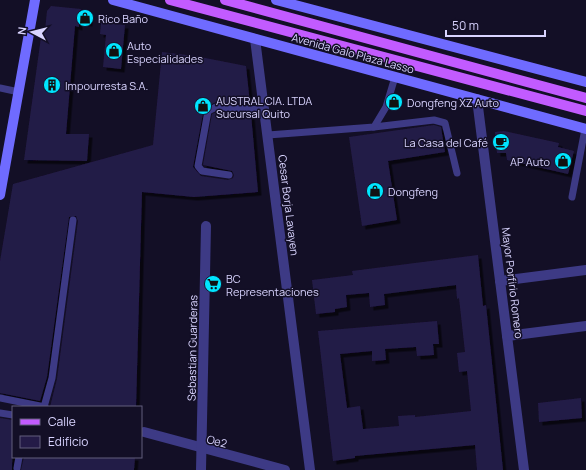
<svg xmlns="http://www.w3.org/2000/svg" width="586" height="470" font-family="Manrope,sans-serif">
	<defs>
		<filter id="shadow"><feDropShadow dx="3.5" dy="3.5" stdDeviation="0" flood-color="#0009"/></filter>
	</defs>
	<rect width="100%" height="100%" fill="#130f26"/>
	<g fill="#241b47" filter="url(#shadow)">
		<path d="M51,6L81,9L80,12L90,13L89,23L79,22V27L75,26L66,134H89L87,161L24,160L42,30H45L47,11Z"/>
		<path d="M101,23L125,25L121,69L103,67L106,35L100,34Z"/>
		<path d="M162,52L195,56L246,66L250,104L216,102L204,108L193,167L201,176L228,180L233,178L234,175L232,171L203,165L212,114L217,112L251,114L258,192L194,197L142,192L136,407H50L57,379L78,221L76,216L69,217L47,377L40,401L0,393V261L13,184L153,145Z"/>
		<path d="M434,125L441,127L445,152L388,161L397,220L362,226L349,137Z"/>
		<path d="M504,131L559,143L558,147L574,151L568,174L507,160L506,153H497L495,132Z"/>
		<path d="M478,255L483,306L486,305L503,470H477L475,445L355,456V458L333,461L318,331L437,321L439,344H433L434,355L417,356L416,347L385,349L386,360L372,361V351L340,354L347,408L360,406L363,429L399,426L398,416L415,415V417L471,411L467,371L459,372L457,353L465,352L459,298L457,299L456,285L384,294L385,305L370,307L369,293L346,295L347,307L335,309V312L316,314L312,280L353,275L352,271Z"/>
		<path d="M581,398L582,418L539,422L538,403Z"/>
		<path d="M0,418L13,420L12,470H0Z"/>
		<path d="M24,457H135L134,470H21Z"/>
	</g>
	<g fill="none" stroke-linecap="round" stroke-linejoin="round">
		<g stroke="#3d3a85" stroke-width="7">
			<path d="M0,88L19,92"/>
			<path d="M374,127L434,120L445,123L457,173"/>
			<path d="M268,135L374,127L386,107L395,77"/>
			<path d="M229,175L202,171L198,166L208,111L216,107L265,110"/>
			<path d="M572,197L585,129"/>
			<path d="M0,398L45,407"/>
			<path d="M44,407L52,378L73,220"/>
			<path d="M0,413L13,415"/>
			<path d="M17,468L19,457"/>
		</g>
		<g stroke="#3d3a85" stroke-width="10">
			<path d="M255,39L310,470"/>
			<path d="M477,99L524,470"/>
			<path d="M500,281L586,270"/>
			<path d="M507,336L586,326"/>
			<path d="M144,432L285,470"/>
			<path d="M201,470L206,226"/>
		</g>
		<g stroke="#6f6bff" stroke-width="10">
			<path d="M113,0L586,129"/>
			<path d="M276,0L586,82"/>
			<path d="M0,195L35,0"/>
		</g>
		<g stroke="#c25bff" stroke-width="10">
			<path d="M170,0L586,111"/>
			<path d="M225,0L586,98"/>
		</g>
	</g>
	<defs>
		<g id="shop-disc" transform="scale(0.9)"><circle r="9.5" fill="#00e5ff" stroke="#130f26"/><path d="M-5-2.5h2.3a2.7 3.5 0 0 1 5.4 0H5L5.5 6h-11ZM-1.5-2.5h3a1.5 2.3 0 0 0-3 0Z" fill="#111"/></g>
		<g id="building-disc" transform="scale(0.9)"><circle r="9.5" fill="#00e5ff" stroke="#130f26"/><path d="M-4-6H4V6H1V3H-1V6H-4ZM-2.5-4.3h1.7v1.8h-1.7ZM.8-4.3h1.7v1.8H.8ZM-2.5-1h1.7V.8h-1.7ZM.8-1h1.7V.8H.8Z" fill="#111"/></g>
		<g id="cafe-disc" transform="scale(0.9)"><circle r="9.5" fill="#00e5ff" stroke="#130f26"/><path d="M-5.5-4.5H6V0H3Q3 3.5 0 3.5H-2.5Q-5.5 3.5-5.5 0ZM3-3.2v2h1.7v-2ZM-6 4.5H4V6H-6Z" fill="#111"/></g>
		<g id="supermarket-disc" transform="scale(0.9)"><circle r="9.5" fill="#00e5ff" stroke="#130f26"/><path d="M-6-5.5h2.5l.6 2H6L4.5 2H-2.5L-4.4-4H-6ZM-1.5 3.2a1.3 1.3 0 1 0 .1 0ZM3 3.2a1.3 1.3 0 1 0 .1 0Z" fill="#111"/></g>
	</defs>
	<g fill-rule="evenodd">
		<use href="#shop-disc" x="85" y="18"/>
		<use href="#shop-disc" x="114" y="51"/>
		<use href="#building-disc" x="52" y="85"/>
		<use href="#shop-disc" x="394" y="102"/>
		<use href="#shop-disc" x="203" y="106"/>
		<use href="#cafe-disc" x="501" y="142"/>
		<use href="#shop-disc" x="563" y="161"/>
		<use href="#shop-disc" x="375" y="191"/>
		<use href="#supermarket-disc" x="213" y="284"/>
	</g>
	<g text-anchor="middle" dominant-baseline="central" stroke-width="3" stroke-linejoin="round" paint-order="stroke">
		<g font-size="11" fill="#d9d4ff" stroke="#130f26" text-anchor="start">
			<text x="98" y="18">Rico Baño</text>
			<text x="127" y="45">Auto<tspan x="127" dy="13">Especialidades</tspan></text>
			<text x="65" y="85">Impourresta S.A.</text>
			<text x="216" y="100">AUSTRAL CIA. LTDA<tspan x="216" dy="13">Sucursal Quito</tspan></text>
			<text x="407" y="102">Dongfeng XZ Auto</text>
			<text x="488" y="142" text-anchor="end">La Casa del Café</text>
			<text x="550" y="161" text-anchor="end">AP Auto</text>
			<text x="388" y="191">Dongfeng</text>
			<text x="226" y="278">BC<tspan x="226" dy="13">Representaciones</tspan></text>
		</g>
		<g font-size="11" fill="#d9d4ff" stroke="#130f26">
			<text transform="translate(353 53) rotate(15)">Avenida Galo Plaza Lasso</text>
			<text transform="translate(289 205) rotate(83)">Cesar Borja Lavayen</text>
			<text transform="translate(513 283) rotate(83)">Mayor Porfirio Romero</text>
			<text transform="translate(192 348) rotate(-89)">Sebastian Guarderas</text>
			<text transform="translate(217 441) rotate(14)">Oe2</text>
		</g>
	</g>
	<rect x="12" y="406" width="130" height="52" fill="#130f26" stroke="#625e7d"/>
	<rect x="20" y="419" width="20" height="6" fill="#c25bff" stroke="#625e7d"/>
	<text x="48" y="426" font-size="12" fill="#d9d4ff">Calle</text>
	<rect x="20" y="436" width="20" height="12" fill="#241b47" stroke="#625e7d"/>
	<text x="48" y="446" font-size="12" fill="#d9d4ff">Edificio</text>
	<g transform="translate(32 32) rotate(277)" stroke="#130f26" stroke-width="3" paint-order="stroke">
	<path d="M0-3L7 15L0 10L-7 15Z" fill="#d9d4ff"/>
	<text y="-6" font-size="11" font-weight="bold" text-anchor="middle" fill="#d9d4ff">N</text>
	</g>
	<path d="M446 30v6h99v-6" fill="none" stroke="#d9d4ff" stroke-width="2"/>
	<text x="452" y="30" font-size="12" fill="#d9d4ff" stroke="#130f26" stroke-width="3" paint-order="stroke">50 m</text>
</svg>
